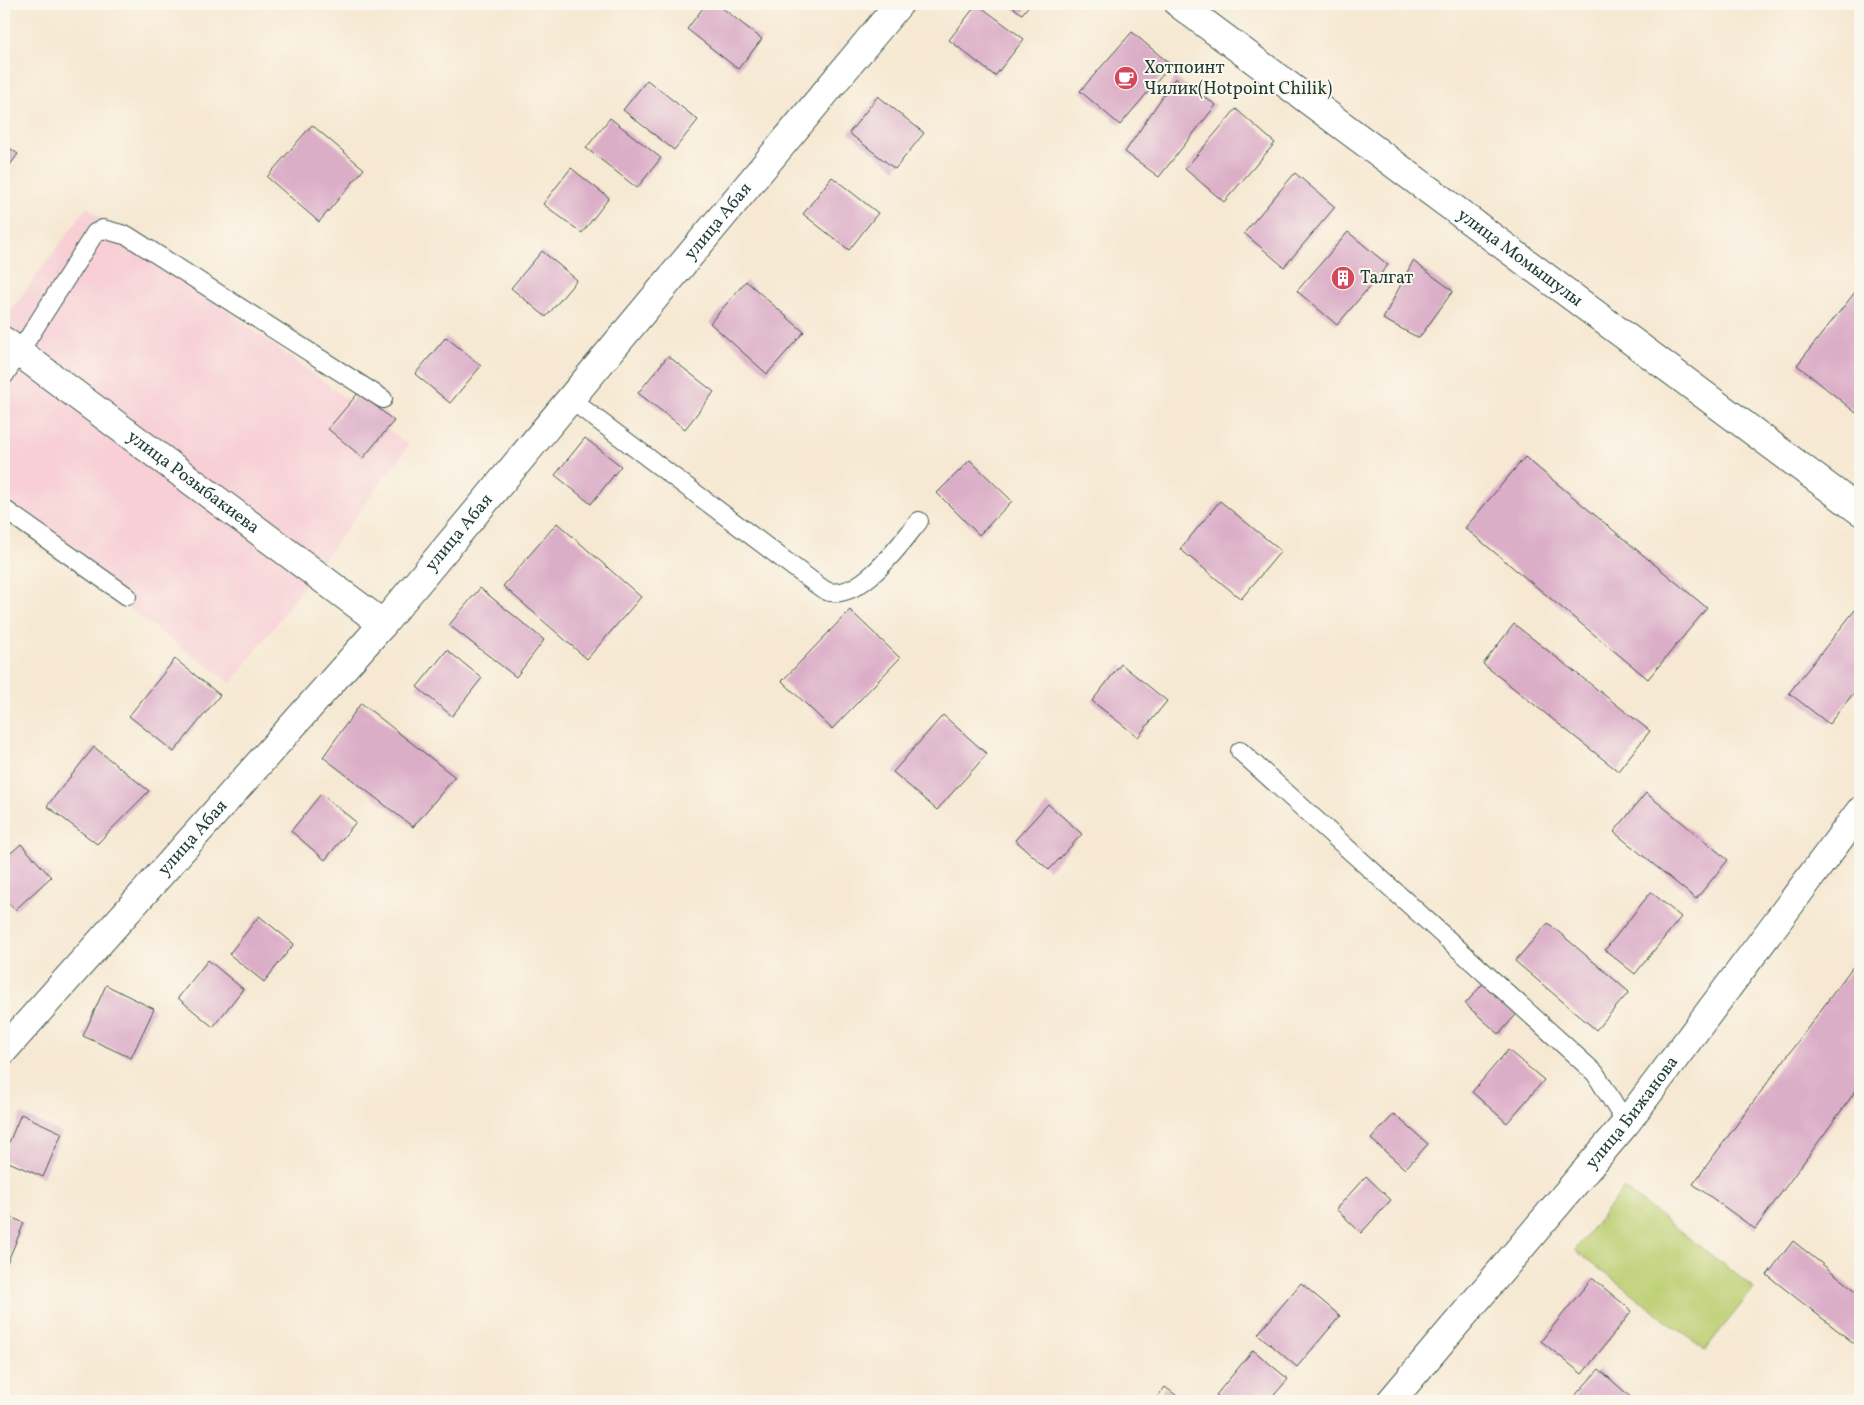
<svg xmlns="http://www.w3.org/2000/svg" width="1864" height="1405" font-family="Vollkorn,serif">
	<rect width="100%" height="100%" fill="#fbf7ec"/>
	<filter id="ink" filterUnits="userSpaceOnUse"><feTurbulence type="fractalNoise" baseFrequency=".02" numOctaves="2"/><feDisplacementMap in="SourceGraphic" scale="10" xChannelSelector="R" yChannelSelector="G"/><feConvolveMatrix kernelMatrix="1 2 1 2 8 2 1 2 1" color-interpolation-filters="sRGB"/></filter>
	<filter id="wash" filterUnits="userSpaceOnUse"><feTurbulence type="fractalNoise" baseFrequency=".0096" numOctaves="4" result="noise"/><feDisplacementMap in="SourceGraphic" scale="20" xChannelSelector="R" yChannelSelector="G"/><feGaussianBlur stdDeviation="1.12" result="paint"/><feColorMatrix in="noise" values="0 0 0 0 0 0 0 0 0 0 0 0 0 0 0 0 0 1.4 0 .05"/><feComposite in="paint" operator="in"/></filter>
	<g filter="url(#wash)">
		<rect width="100%" height="100%" fill="#f6e8d2"/>
		<path fill="#f7cfd5" d="M87,207L409,445L231,684L4,516V320Z"/>
		<path fill="#bccd6f" stroke="#6e8552" d="M1624,1188L1754,1288L1705,1350L1575,1250Z"/>
		<g id="blocks">
			<g fill="#dbaec8">
				<path d="M706,4H717L762,39L738,69L687,29Z"/>
				<path d="M977,4L1024,39L995,76L949,40Z"/>
				<path d="M1008,4H1030L1022,14Z"/>
				<path d="M1132,32L1171,65L1120,125L1080,91Z"/>
				<path d="M1175,78L1216,105L1159,177L1125,152Z"/>
				<path d="M647,80L698,120L674,150L623,110Z"/>
				<path d="M878,96L924,133L895,169L849,133Z"/>
				<path d="M1236,109L1275,143L1224,202L1185,169Z"/>
				<path d="M610,118L661,158L637,188L586,148Z"/>
				<path d="M312,125L364,169L319,222L267,177Z"/>
				<path d="M4,144L18,154L4,173Z"/>
				<path d="M571,168L609,198L582,233L543,204Z"/>
				<path d="M1295,173L1335,207L1284,267L1244,233Z"/>
				<path d="M832,177L878,213L849,250L803,214Z"/>
				<path d="M1348,232L1388,265L1337,325L1297,291Z"/>
				<path d="M542,251L577,280L546,317L511,288Z"/>
				<path d="M1413,261L1453,291L1419,338L1383,319Z"/>
				<path d="M746,281L804,332L767,374L710,323Z"/>
				<path d="M1860,286V408L1856,413L1797,365Z"/>
				<path d="M446,337L481,366L450,403L415,374Z"/>
				<path d="M668,356L714,392L685,429L638,393Z"/>
				<path d="M359,392L394,421L363,458L328,429Z"/>
				<path d="M585,438L621,466L591,504L555,475Z"/>
				<path d="M1525,457L1707,608L1648,679L1465,528Z"/>
				<path d="M970,460L1012,501L979,535L937,493Z"/>
				<path d="M1220,501L1281,551L1241,599L1180,549Z"/>
				<path d="M557,523L641,597L587,659L503,586Z"/>
				<path d="M480,588L544,640L516,677L449,625Z"/>
				<path d="M850,610L900,658L832,729L782,681Z"/>
				<path d="M1855,610L1860,614V685L1829,724L1789,693Z"/>
				<path d="M1514,624L1650,731L1618,771L1483,664Z"/>
				<path d="M447,650L482,678L452,716L417,687Z"/>
				<path d="M175,659L220,695L174,752L129,716Z"/>
				<path d="M1121,664L1167,701L1138,737L1092,701Z"/>
				<path d="M361,703L455,777L413,827L323,757Z"/>
				<path d="M943,715L987,754L937,810L893,772Z"/>
				<path d="M94,747L149,791L97,844L47,806Z"/>
				<path d="M1646,793L1728,860L1696,899L1614,832Z"/>
				<path d="M321,794L356,822L325,860L291,831Z"/>
				<path d="M1048,804L1082,834L1049,870L1015,840Z"/>
				<path d="M21,844L51,877L15,910L4,898V859Z"/>
				<path d="M1651,892L1681,917L1635,974L1605,950Z"/>
				<path d="M259,916L294,944L264,982L229,954Z"/>
				<path d="M1548,923L1629,992L1596,1030L1515,961Z"/>
				<path d="M208,960L243,989L213,1027L178,998Z"/>
				<path d="M1854,965L1860,969V1085L1755,1229L1693,1184Z"/>
				<path d="M1488,978L1522,1008L1499,1034L1465,1004Z"/>
				<path d="M106,985L154,1009L131,1058L83,1036Z"/>
				<path d="M1508,1050L1544,1080L1507,1123L1472,1092Z"/>
				<path d="M21,1114L62,1133L43,1177L4,1160V1154Z"/>
				<path d="M1394,1114L1428,1144L1405,1169L1371,1139Z"/>
				<path d="M1366,1176L1391,1200L1361,1233L1336,1209Z"/>
				<path d="M4,1214L24,1223L4,1270Z"/>
				<path d="M1793,1241L1860,1294V1348L1767,1275Z"/>
				<path d="M1592,1278L1632,1311L1582,1374L1541,1341Z"/>
				<path d="M1301,1283L1340,1316L1297,1367L1258,1334Z"/>
				<path d="M1253,1350L1288,1379L1269,1401H1224L1216,1395Z"/>
				<path d="M1599,1369L1635,1401H1570Z"/>
				<path d="M1165,1387L1184,1401H1154Z"/>
			</g>
		</g>
	</g>
	<g filter="url(#ink)">
		<use href="#blocks" fill-opacity="0" stroke="#3f574c" stroke-width="1"/>
		<g fill="none" stroke-linecap="round" stroke-linejoin="round">
			<g stroke="#3f574c" stroke-width="20">
				<g id="lane">
					<path d="M4,376L95,233L103,229L128,236L383,399"/>
					<path d="M570,399L820,587C823,589 827,592 830,592C863,598 901,543 919,521"/>
					<path d="M4,509L127,596"/>
					<path d="M1240,751L1595,1073L1626,1123"/>
				</g>
			</g>
			<g stroke="#3f574c" stroke-width="30">
				<g id="street">
					<path id="s1" d="M4,341L383,624"/>
					<path id="s2" d="M4,1050L383,624L899,4"/>
					<path id="s3" d="M1391,1401L1626,1123L1860,811"/>
				</g>
			</g>
			<g stroke="#3f574c" stroke-width="30">
				<g id="secondary">
					<path id="s4" d="M1179,4L1860,511"/>
				</g>
			</g>
			<use href="#lane" stroke="#fff" stroke-width="18"/>
			<use href="#street" stroke="#fff" stroke-width="28"/>
			<use href="#secondary" stroke="#fff" stroke-width="28"/>
		</g>
	</g>
	<defs>
		<g id="cafe-disc" transform="scale(1.25)"><circle r="9.5" fill="#d1495b" stroke="#fbf7ec"/><path d="M-5.5-4.5H6V0H3Q3 3.5 0 3.5H-2.5Q-5.5 3.5-5.5 0ZM3-3.2v2h1.7v-2ZM-6 4.5H4V6H-6Z" fill="#fff"/></g>
		<g id="building-disc" transform="scale(1.25)"><circle r="9.5" fill="#d1495b" stroke="#fbf7ec"/><path d="M-4-6H4V6H1V3H-1V6H-4ZM-2.5-4.3h1.7v1.8h-1.7ZM.8-4.3h1.7v1.8H.8ZM-2.5-1h1.7V.8h-1.7ZM.8-1h1.7V.8H.8Z" fill="#fff"/></g>
	</defs>
	<g fill-rule="evenodd">
		<use href="#cafe-disc" x="1126" y="78"/>
		<use href="#building-disc" x="1343" y="278"/>
	</g>
	<g text-anchor="middle" dominant-baseline="central" stroke-width="4" stroke-linejoin="round" paint-order="stroke">
		<g font-size="18" fill="#1f3d34" stroke="#fbf7ec" text-anchor="start">
			<text x="1144" y="68">Хотпоинт<tspan x="1144" dy="21">Чилик(Hotpoint Chilik)</tspan></text>
			<text x="1360" y="278">Талгат</text>
		</g>
		<g font-size="18" fill="#1f3d34" stroke="#fbf7ec">
			<text stroke="none"><textPath href="#s2" startOffset="1094">улица Абая</textPath></text>
			<text stroke="none"><textPath href="#s4" startOffset="425">улица Момышулы</textPath></text>
			<text stroke="none"><textPath href="#s1" startOffset="236">улица Розыбакиева</textPath></text>
			<text stroke="none"><textPath href="#s2" startOffset="689">улица Абая</textPath></text>
			<text stroke="none"><textPath href="#s2" startOffset="284">улица Абая</textPath></text>
			<text stroke="none"><textPath href="#s3" startOffset="376">улица Бижанова</textPath></text>
		</g>
	</g>
	<rect width="1864" height="1405" fill="none" stroke="#fbf7ec" stroke-width="20"/>
</svg>
